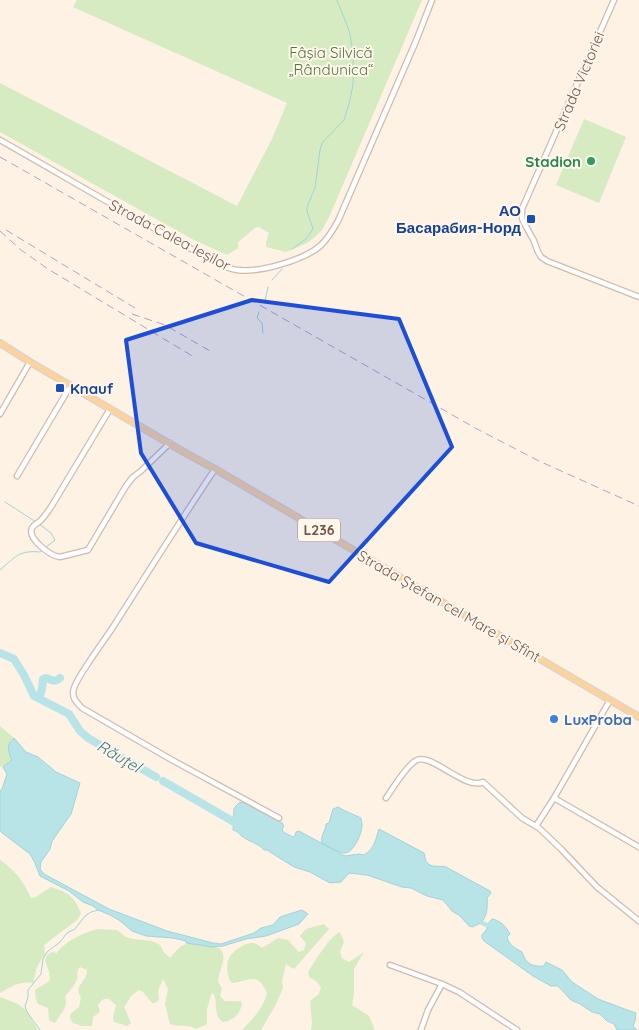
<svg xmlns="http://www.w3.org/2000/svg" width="639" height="1030" font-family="Quicksand,sans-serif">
	<rect width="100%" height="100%" fill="#fdf2e4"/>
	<g fill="#d6ebc2">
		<path d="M77,0H422L330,215L322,230L315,237L307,243L286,252L266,247V242L269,233L259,227L255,228L238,242V248L227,255L192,239L0,132V83L237,206L272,139L287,103L73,7Z"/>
		<path d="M584,119L626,137L599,203L556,185Z"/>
		<path d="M0,726L14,738L10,741L9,753L12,760L4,766L0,767Z"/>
		<path d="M0,860C15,870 24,882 31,898L36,897L51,887C68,892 75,897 81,914L77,920L44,945L45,955C37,964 35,971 34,983C19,981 13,986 0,993Z"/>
		<path d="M324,924L329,929L294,969L286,964L282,981L283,988L275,1006L261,1030H242C252,1020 264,1007 267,993C257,971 250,981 232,983L230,981C228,975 226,968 228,961C230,953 243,943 252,943C256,943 259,945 262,948L278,938L288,940L299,952L304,950L306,943L300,936L306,929Z"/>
		<path d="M98,929L117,930L126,937L133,939L152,941L160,945L164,952L170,958C180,946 183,941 199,945C205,946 213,946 218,948C230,954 218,972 218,981C219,983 220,986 222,988L220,996L225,1001H241L242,1004C240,1014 233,1021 223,1022C212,1015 219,1003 213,993L211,995L207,1009V1024L196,1029C185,1023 180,1028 170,1024L165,1004L168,989L163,979L158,991L159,1000L155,1003H152L143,992L139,990L132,995L124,1007L131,1023L127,1026L114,1022L113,1017L116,1005L109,999C103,998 101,1001 98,1005L100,1012L93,1017L92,1026H82L73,1023L70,1018L71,1013L79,1007L81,998C75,986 80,987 85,978C86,976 87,972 87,970L80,967C75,973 79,973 77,979C75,985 69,992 65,996C69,1007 60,1014 55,1023L49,1020L48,1008L38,1004L36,999L35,990C40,986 45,985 50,980L49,971L45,961L47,955L54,951L56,954C64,942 84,932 98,929Z"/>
		<path d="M340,932L344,942L340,952L342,958L349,962L364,952L354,969V994L352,1005L369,1016L374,1028V1030H311L312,1023L310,1001L319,994L321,987L317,982L309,977L308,973C313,963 331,935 340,932Z"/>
		<path d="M0,997L18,1004L26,1010L38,1030H0Z"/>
	</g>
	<g fill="#b8e4e8" stroke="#9ed5da">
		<path d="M14,738L26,752L38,757L56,772L80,783L71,814L52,841L50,849L41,862L40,869L44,874L109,909L167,931L213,943L221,944L254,933L261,928L273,925L280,917L302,910L308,914L299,924L266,936L246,939L223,946L212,947L186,943V941L173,938L146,936L132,931L119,920L110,915L98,910L93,906L83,902L69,891L40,876L35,863L30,854L1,832L0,829V791L2,789L7,774L3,767L12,760C8,752 6,744 14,738Z"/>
		<path d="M243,802L282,823L284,826L282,829L283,832L293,837L295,836L296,832L299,831L345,856L359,854L364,855C375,848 375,841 379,829L424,853C425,856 425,859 426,861C430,869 440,865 446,867L490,891L491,893L487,898C488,906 487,918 480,923C478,925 475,925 473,927L469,926L460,916L452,911L443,900L427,896L411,888L402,887L367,875L349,873L341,882L330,883L310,872L294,867L267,850H264C258,843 250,842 243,837C239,834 238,831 233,830L234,808L239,803Z"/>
		<path d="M338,807C346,812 353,814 361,818C361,820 362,823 362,825C362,834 353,854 344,853C337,852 329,846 322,843C320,835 326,831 326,824L329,823L333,809Z"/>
		<path d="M492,919C499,920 507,927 510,934L507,937C509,945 515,948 522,952C526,964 532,967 544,966L546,962L562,970L572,982L598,999L630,1011L636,1013L635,1021L633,1026L637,1030H617L614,1024L607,1021L600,1014L592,1012L580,1004L571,1000L558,986H551L533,976L484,941L482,938V935L487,929V925Z"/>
	</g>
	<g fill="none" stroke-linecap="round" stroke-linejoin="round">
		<g stroke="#9ed5da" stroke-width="1">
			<path d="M292,249L306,239L313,229L307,211V207L315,188L320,150L322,143L344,120L349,104L353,85V52L349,30L337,0"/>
			<path d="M272,280L282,269"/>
			<path d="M265,301L268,287"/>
			<path d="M259,312L257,318L262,323L263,333"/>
			<path d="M5,502L36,522"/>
			<path d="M0,570C15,557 19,550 40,552L55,540L51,533L39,524"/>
			<path d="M40,1030L27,1012L25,1006L28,997V990L41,974L43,959L47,952L60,942L67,933L75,929L85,916L91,912L98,910"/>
		</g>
		<path stroke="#b8e4e8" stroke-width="4.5" d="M482,923L487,925"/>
		<g stroke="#b8e4e8" stroke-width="8">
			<path d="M0,653L14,659L24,675L34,696L69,714L80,731L88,738L156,777"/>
			<path d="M39,698L42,689L43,679L46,678C52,680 54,683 60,678"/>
			<path d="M163,781L241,826"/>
		</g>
		<g stroke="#d1baad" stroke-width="7">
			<g id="minor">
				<path d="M614,0L522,209V217L523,221L534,241L538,252L541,257L547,261L639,297"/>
				<path d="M0,140C60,174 119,209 179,242C194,250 221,268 237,270C259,273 304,260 320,246C328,239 333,230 338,221L416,41L432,0"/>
				<path d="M110,409L51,507C48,511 45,516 41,520C39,523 34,524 32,528C27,539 51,556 60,557L88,550L126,486L133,477L141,471L170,443"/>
				<path d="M0,414L30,362"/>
				<path d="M215,469C180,521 147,574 113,627C105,639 97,650 89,662C84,670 77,679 74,688C71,697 76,702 82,708L172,760L279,818"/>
				<path d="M17,476L71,385"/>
				<path d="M386,798C394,787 404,769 415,761C429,750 465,791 483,782L522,818L539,828L561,849L597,887L639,921"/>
				<path d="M554,798L639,847"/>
				<path d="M536,826L554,798L610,700"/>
				<path d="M390,965L442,984L459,992L517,1030"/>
				<path d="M421,1030L428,1010L442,984"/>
			</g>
		</g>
		<g stroke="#dcd3d0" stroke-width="8">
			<path id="major" d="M0,343L30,362L182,451L215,469L639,717"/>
		</g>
		<use href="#minor" stroke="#fff" stroke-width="4.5"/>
		<use href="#major" stroke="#fed29b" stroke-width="5.5"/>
		<g stroke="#b4a2c7" stroke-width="1" stroke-dasharray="8 5" stroke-linecap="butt">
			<path d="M0,157L477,429L539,461L639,506"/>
			<path d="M6,230L135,308"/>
			<path d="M0,231L21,250L48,269L194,357"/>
			<path d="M132,314L165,325L210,351"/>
		</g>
	</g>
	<path fill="#1d4ed8" fill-opacity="0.2" stroke="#1d4ed8" stroke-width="4" stroke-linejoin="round" d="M252,300L399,319L452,447L329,582L196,543L141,453L126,340Z"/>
	<circle fill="#2e9e5b" stroke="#fff6ec" stroke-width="2" cx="591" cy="161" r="5"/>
	<g fill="#1a4fb4" stroke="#fff6ec" stroke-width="2">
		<rect x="526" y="214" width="10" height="10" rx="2.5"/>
		<rect x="55" y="383" width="10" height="10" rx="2.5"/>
	</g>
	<circle fill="#3f7fe0" stroke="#fff6ec" stroke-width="2" cx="554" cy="719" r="5"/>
	<g text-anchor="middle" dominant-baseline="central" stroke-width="4" stroke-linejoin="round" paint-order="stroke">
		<rect fill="#fff6ec" stroke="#a0867a" stroke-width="1" x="298" y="518.5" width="42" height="23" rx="4"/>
		<g font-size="14" font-weight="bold" fill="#775649">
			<text x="319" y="530">L236</text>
		</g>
		<g font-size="15" fill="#52773d" stroke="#fff6ec">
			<text x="331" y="52">Fâşia Silvică<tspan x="331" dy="17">„Rândunica“</tspan></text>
		</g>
		<g font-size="15" fill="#775649" stroke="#fff6ec">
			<text transform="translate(579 81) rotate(-67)">Strada Victoriei</text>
			<text transform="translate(170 235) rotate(28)">Strada Calea Ieșilor</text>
			<text transform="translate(449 606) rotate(30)">Strada Ștefan cel Mare și Sfînt</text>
		</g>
		<g font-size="15" font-weight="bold" fill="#27864d" stroke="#fff6ec" text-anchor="end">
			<text x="581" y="161">Stadion</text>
		</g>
		<g font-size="15" font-weight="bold" fill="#164399" stroke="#fff6ec" text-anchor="end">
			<text x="521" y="210">АО<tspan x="521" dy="17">Басарабия-Норд</tspan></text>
			<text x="70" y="388" text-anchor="start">Knauf</text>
		</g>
		<g font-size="15" font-weight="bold" fill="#366cbe" stroke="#fff6ec" text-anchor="start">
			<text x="564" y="719">LuxProba</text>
		</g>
		<g font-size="16" font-style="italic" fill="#3c767d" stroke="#fff6ec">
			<text transform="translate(119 756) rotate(30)">Răuțel</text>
		</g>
	</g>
</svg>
